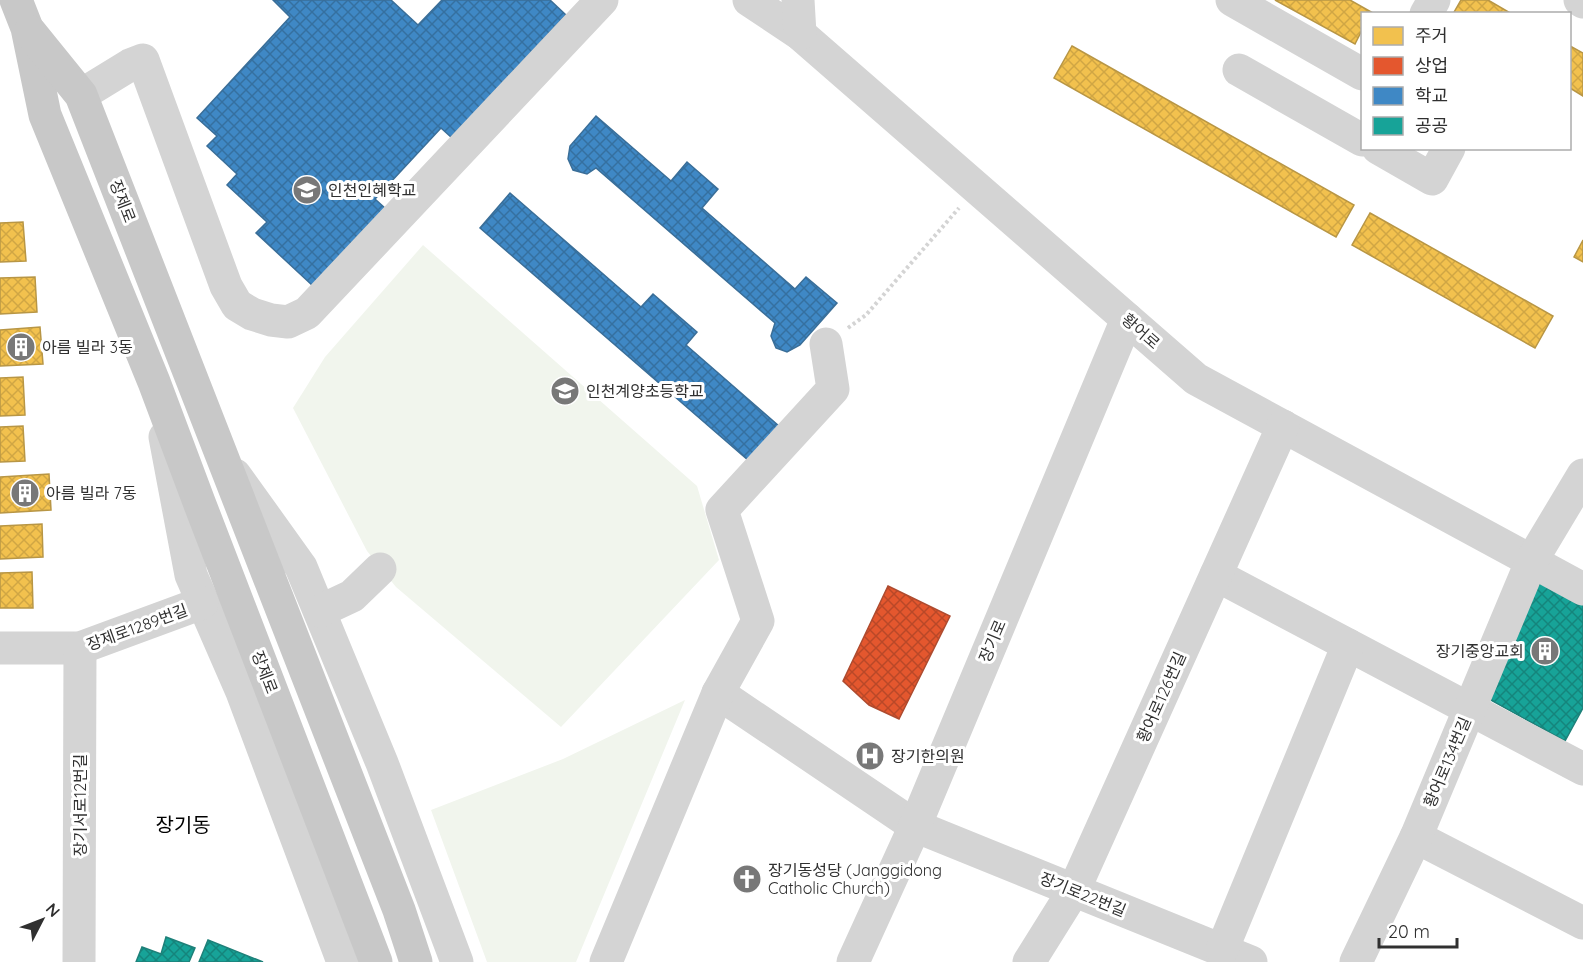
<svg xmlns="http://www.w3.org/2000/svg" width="1583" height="962" font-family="Quicksand,'Noto Sans KR',sans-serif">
	<defs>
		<pattern id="homes-cross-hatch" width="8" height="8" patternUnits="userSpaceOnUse" patternTransform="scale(1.5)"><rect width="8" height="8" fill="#f2c14e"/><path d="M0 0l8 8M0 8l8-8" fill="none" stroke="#d0a644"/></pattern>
		<pattern id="shops-cross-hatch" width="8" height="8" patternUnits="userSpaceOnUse" patternTransform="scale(1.5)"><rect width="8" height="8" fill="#e4572e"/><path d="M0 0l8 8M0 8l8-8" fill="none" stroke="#b94828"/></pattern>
		<pattern id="schools-cross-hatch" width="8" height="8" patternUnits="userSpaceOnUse" patternTransform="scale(1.5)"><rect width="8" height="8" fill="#3f88c5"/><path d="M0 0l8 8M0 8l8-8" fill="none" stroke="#3570a0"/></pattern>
		<pattern id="public-cross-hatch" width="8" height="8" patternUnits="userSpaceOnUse" patternTransform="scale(1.5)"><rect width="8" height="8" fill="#17a398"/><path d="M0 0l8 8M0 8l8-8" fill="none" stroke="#15857c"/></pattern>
	</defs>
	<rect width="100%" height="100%" fill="#fff"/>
	<g fill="#f1f5ed">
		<path d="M423,245L697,486L719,560L561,727L396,587L367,551L293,408L325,357Z"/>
		<path d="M685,700L576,962H487L431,810L563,759Z"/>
	</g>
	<g fill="url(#homes-cross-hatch)" stroke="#b89645" stroke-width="1.5">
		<path d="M1275,0H1350L1373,13L1362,14V30L1355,44Z"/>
		<path d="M1461,0H1488L1512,14H1453Z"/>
		<path d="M1072,46L1354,205L1336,237L1054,78Z"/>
		<path d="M1570,46L1583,53V96L1570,88Z"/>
		<path d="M1370,213L1553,316L1535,348L1352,245Z"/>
		<path d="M23,222L26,261L0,262V223Z"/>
		<path d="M1583,240V262L1574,257Z"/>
		<path d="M35,277L37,312L0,314V278Z"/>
		<path d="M40,327L43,364L0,366V330Z"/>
		<path d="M23,377L25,415L0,416V378Z"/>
		<path d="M23,426L25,461L0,462V427Z"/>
		<path d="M49,474L51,510L0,513V477Z"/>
		<path d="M42,524L43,557L0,559V526Z"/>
		<path d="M32,572L33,608H0V573Z"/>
	</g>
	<path fill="url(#shops-cross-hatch)" stroke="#ae4b2f" stroke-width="1.5" d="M888,586L950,616L899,719L869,705L843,681Z"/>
	<g fill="url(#schools-cross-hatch)" stroke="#3a6e98" stroke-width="1.5">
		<path d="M273,0H391L418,25L442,0H550L566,15L452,138L441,128L375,199L386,209L313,286L256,233L267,222L227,185L237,174L207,146L217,136L197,118L290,17Z"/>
		<path d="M596,116L671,181L687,162L718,189L702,208L795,289L806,277L837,303L800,345L787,352L776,348L771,336L775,323L596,168L587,174L573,170L568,159L570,146Z"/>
		<path d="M510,193L641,307L653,294L697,332L686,345L779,426L749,461L480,228Z"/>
	</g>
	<g fill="url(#public-cross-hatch)" stroke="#1e8079" stroke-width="1.5">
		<path d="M1537,577L1583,603V708L1565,741L1487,698Z"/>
		<path d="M166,937L195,948L189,962H136L142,947L161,954Z"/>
		<path d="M208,940L263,962H199Z"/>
	</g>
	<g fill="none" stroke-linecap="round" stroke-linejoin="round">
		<path stroke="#d4d4d4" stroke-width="4" stroke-dasharray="3 3" stroke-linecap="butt" d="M848,328L866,315L959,208"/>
		<g stroke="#d4d4d4" stroke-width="33">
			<path d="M749,0L800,34L1196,379L1583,589"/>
			<path d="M798,0L800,34"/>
			<path d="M1232,0L1362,74"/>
			<path d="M1580,0L1583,2"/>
			<path d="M1426,14L1434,0"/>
			<path d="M1239,70L1362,140"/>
			<path d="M81,95L130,65L143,60L226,286L237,305L252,314L271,320L288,322L307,313L602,0"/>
			<path d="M1378,148L1432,179L1449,148"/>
			<path d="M165,437L191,575L242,692L343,962"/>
			<path d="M235,475L301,567L382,763L457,962"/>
			<path d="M1216,575L1583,769"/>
			<path d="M320,611L352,596L380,569"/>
			<path d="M0,648H80L202,603"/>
			<path d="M718,693L915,826L1251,962"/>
			<path d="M1416,837L1583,923"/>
			<path d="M1222,950L1348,645"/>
			<path d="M79,962L80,648"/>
			<path d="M606,962L718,693L758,621L722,510L833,389L826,344"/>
			<path d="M853,962L915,826L1127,319"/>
			<path d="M1029,962L1074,890L1283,426"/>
			<path d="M1356,962L1416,837L1532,560L1583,475"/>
		</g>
		<g stroke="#c8c8c8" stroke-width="33">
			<path d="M16,0L27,28L45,115L154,382L199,502L376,962"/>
			<path d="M30,32L81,95L399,910L416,962"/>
		</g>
	</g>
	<defs>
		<g id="school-disc" transform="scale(1.5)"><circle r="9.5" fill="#787878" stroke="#fff"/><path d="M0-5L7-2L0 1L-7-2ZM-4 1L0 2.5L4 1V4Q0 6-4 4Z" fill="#fff"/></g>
		<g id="building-disc" transform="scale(1.5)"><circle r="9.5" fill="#787878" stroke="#fff"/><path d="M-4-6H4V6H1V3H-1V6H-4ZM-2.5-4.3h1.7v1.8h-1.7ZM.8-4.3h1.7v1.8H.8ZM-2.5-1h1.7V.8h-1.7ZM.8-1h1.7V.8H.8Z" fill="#fff"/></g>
		<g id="hospital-disc" transform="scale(1.5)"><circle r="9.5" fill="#787878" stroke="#fff"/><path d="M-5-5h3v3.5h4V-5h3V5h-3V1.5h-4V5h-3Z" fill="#fff"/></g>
		<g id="church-disc" transform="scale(1.5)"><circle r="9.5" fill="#787878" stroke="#fff"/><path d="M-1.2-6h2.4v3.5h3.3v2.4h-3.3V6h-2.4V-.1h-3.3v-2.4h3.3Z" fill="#fff"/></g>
	</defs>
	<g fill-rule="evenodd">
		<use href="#school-disc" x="307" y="190"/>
		<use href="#building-disc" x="21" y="347"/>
		<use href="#school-disc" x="565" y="391"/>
		<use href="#building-disc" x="25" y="493"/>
		<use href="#building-disc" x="1545" y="651"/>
		<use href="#hospital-disc" x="870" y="756"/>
		<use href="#church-disc" x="747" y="879"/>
	</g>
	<g text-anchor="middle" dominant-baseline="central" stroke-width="6" stroke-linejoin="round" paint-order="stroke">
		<g font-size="16" fill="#303030" stroke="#fff" text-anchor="start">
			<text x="328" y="190">인천인혜학교</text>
			<text x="42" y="347">아름 빌라 3동</text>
			<text x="586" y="391">인천계양초등학교</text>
			<text x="46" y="493">아름 빌라 7동</text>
			<text x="1524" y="651" text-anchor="end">장기중앙교회</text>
			<text x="891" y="756">장기한의원</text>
			<text x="768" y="870">장기동성당 (Janggidong<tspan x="768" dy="18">Catholic Church)</tspan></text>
		</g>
		<g font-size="16" fill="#303030" stroke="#fff">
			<text transform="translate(123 201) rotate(69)">장제로</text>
			<text transform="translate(1141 331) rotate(41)">황어로</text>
			<text transform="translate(137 627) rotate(-20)">장제로1289번길</text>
			<text transform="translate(992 641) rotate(-67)">장기로</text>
			<text transform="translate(265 672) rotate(69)">장제로</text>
			<text transform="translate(1161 697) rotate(-66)">황어로126번길</text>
			<text transform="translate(1447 762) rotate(-67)">황어로134번길</text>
			<text transform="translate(80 805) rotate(-90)">장기서로12번길</text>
			<text transform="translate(1083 894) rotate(22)">장기로22번길</text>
		</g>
		<g font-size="20" fill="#000" stroke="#fff">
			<text x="183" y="824">장기동</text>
		</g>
	</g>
	<rect x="1361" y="12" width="210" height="138" fill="#ffffff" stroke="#acacac" stroke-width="1.5"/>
	<rect x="1373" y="27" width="30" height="18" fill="#f2c14e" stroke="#acacac" stroke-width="1.5"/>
	<text x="1415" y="42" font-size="18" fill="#303030">주거</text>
	<rect x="1373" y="57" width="30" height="18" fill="#e4572e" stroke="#acacac" stroke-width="1.5"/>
	<text x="1415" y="72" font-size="18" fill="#303030">상업</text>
	<rect x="1373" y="87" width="30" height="18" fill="#3f88c5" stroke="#acacac" stroke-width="1.5"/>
	<text x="1415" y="102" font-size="18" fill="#303030">학교</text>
	<rect x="1373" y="117" width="30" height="18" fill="#17a398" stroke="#acacac" stroke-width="1.5"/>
	<text x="1415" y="132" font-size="18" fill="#303030">공공</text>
	<g transform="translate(42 920) rotate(48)" stroke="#ffffff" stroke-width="4.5" paint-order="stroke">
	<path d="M0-4.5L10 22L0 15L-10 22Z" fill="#303030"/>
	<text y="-9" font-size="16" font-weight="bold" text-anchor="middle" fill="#303030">N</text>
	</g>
	<path d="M1379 938v9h78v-9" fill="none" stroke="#303030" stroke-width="3"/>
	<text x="1388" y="938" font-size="18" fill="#303030" stroke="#ffffff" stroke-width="4.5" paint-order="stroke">20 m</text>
</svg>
